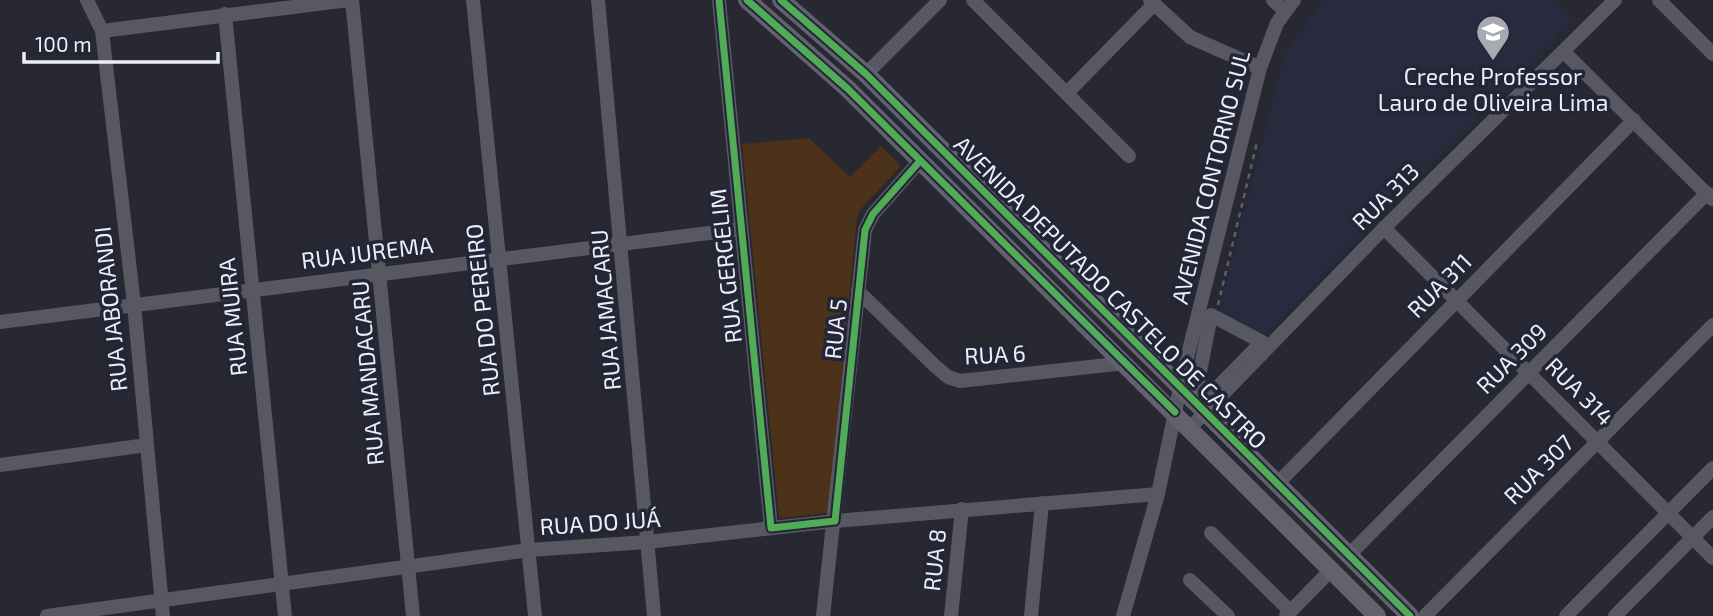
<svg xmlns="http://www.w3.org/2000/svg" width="1713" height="616" font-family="'Exo 2',sans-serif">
	<rect width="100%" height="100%" fill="#282832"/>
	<path fill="#282a3e" d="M1326,0H1550L1572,22L1259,340L1217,318L1284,55L1320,4Z"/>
	<path fill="#4b3218" d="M809,138L850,177L881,146L901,166L860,210L857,218L828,513L779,518L742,144Z"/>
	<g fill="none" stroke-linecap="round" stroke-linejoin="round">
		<path stroke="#5e6068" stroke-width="2.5" stroke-dasharray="5 5" stroke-linecap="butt" d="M1218,305L1257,142"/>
		<g stroke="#585862" stroke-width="14">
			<path d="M87,0L102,31L134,304L163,616"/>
			<path d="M352,0L413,616"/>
			<path d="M473,0L535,616"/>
			<path d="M598,0L654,616"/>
			<path d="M719,0L771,528"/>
			<path d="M973,0L1129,156"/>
			<path d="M1150,0L1190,37L1260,68"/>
			<path d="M1273,0L1285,11"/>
			<path d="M1659,0L1713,54"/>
			<path d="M225,14L285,616"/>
			<path d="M102,31L349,0"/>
			<path d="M1564,52L1712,199"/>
			<path d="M866,74L940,0"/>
			<path d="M1067,93L1154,4"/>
			<path d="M1384,228L1713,558"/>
			<path d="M858,291L935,366L948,377L960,381L1126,363"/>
			<path d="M1211,315L1262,342L1216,389L1204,393L1197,387Z"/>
			<path d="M0,322L741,229"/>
			<path d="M1191,427L1384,228L1615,0"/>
			<path d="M0,465L147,445"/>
			<path d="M1277,484L1634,120"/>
			<path d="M1211,533L1290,611"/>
			<path d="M1348,556L1707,193"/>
			<path d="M1190,580L1228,616"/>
			<path d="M47,616L529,550L647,542L835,521L1158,494"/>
			<path d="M823,616L865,230L873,214L920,161"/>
			<path d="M951,616L962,509"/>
			<path d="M1031,616L1042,503"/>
			<path d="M1123,616L1158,494L1183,374L1260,68L1277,23L1294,0"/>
			<path d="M1286,616L1331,570"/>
			<path d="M1425,616L1713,325"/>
			<path d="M1566,616L1713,468"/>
			<path d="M1615,616L1713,517"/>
		</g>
		<g stroke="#61626e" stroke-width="18">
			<path d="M747,0L848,89L1377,616"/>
			<path d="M781,0L866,74L1410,616"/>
		</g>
		<g stroke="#242536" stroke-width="11">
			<g id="cycleway">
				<path d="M719,0L771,528L835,521L865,230L873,214L920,161"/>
				<path d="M747,0L848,89L1175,412"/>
				<path d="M781,0L866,74L1410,616"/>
			</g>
		</g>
		<use href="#cycleway" stroke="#51ab58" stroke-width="7"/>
	</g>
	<defs>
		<g id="school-pin" transform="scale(1.75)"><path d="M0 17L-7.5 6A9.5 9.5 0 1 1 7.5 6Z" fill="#a7a9b3" stroke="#242536"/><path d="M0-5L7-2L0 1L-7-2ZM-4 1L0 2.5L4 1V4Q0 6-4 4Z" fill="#fff"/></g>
	</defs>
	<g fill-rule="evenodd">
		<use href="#school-pin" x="1493" y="32"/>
	</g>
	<g text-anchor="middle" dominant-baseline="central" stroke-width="7" stroke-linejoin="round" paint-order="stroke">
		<g font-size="23" fill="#eceef9" stroke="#242536">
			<text x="1493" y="76">Creche Professor<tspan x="1493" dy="26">Lauro de Oliveira Lima</tspan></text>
		</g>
		<g font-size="23" fill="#eceef9" stroke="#242536">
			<text transform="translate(1210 177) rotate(-76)">AVENIDA CONTORNO SUL</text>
			<text transform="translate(1385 196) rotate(-45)">RUA 313</text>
			<text transform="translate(367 252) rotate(-7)">RUA JUREMA</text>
			<text transform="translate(725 266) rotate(-96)">RUA GERGELIM</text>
			<text transform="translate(1439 285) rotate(-45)">RUA 311</text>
			<text transform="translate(1111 292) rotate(45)">AVENIDA DEPUTADO CASTELO DE CASTRO</text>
			<text transform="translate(110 309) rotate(-96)">RUA JABORANDI</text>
			<text transform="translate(482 310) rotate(-96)">RUA DO PEREIRO</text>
			<text transform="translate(605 310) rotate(-95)">RUA JAMACARU</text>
			<text transform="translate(232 317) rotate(-96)">RUA MUIRA</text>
			<text transform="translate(835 329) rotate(-84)">RUA 5</text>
			<text transform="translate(995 354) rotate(-3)">RUA 6</text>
			<text transform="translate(1511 358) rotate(-45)">RUA 309</text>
			<text transform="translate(367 373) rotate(-95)">RUA MANDACARU</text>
			<text transform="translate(1580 391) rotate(45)">RUA 314</text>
			<text transform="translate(1538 469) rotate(-45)">RUA 307</text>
			<text transform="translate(600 522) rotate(-4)">RUA DO JUÁ</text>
			<text transform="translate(934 560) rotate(-84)">RUA 8</text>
		</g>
	</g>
	<path d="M24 52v10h194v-10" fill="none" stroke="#eceef9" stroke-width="3.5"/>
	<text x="35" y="52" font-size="21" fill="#eceef9" stroke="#242536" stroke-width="5" paint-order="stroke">100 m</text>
</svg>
